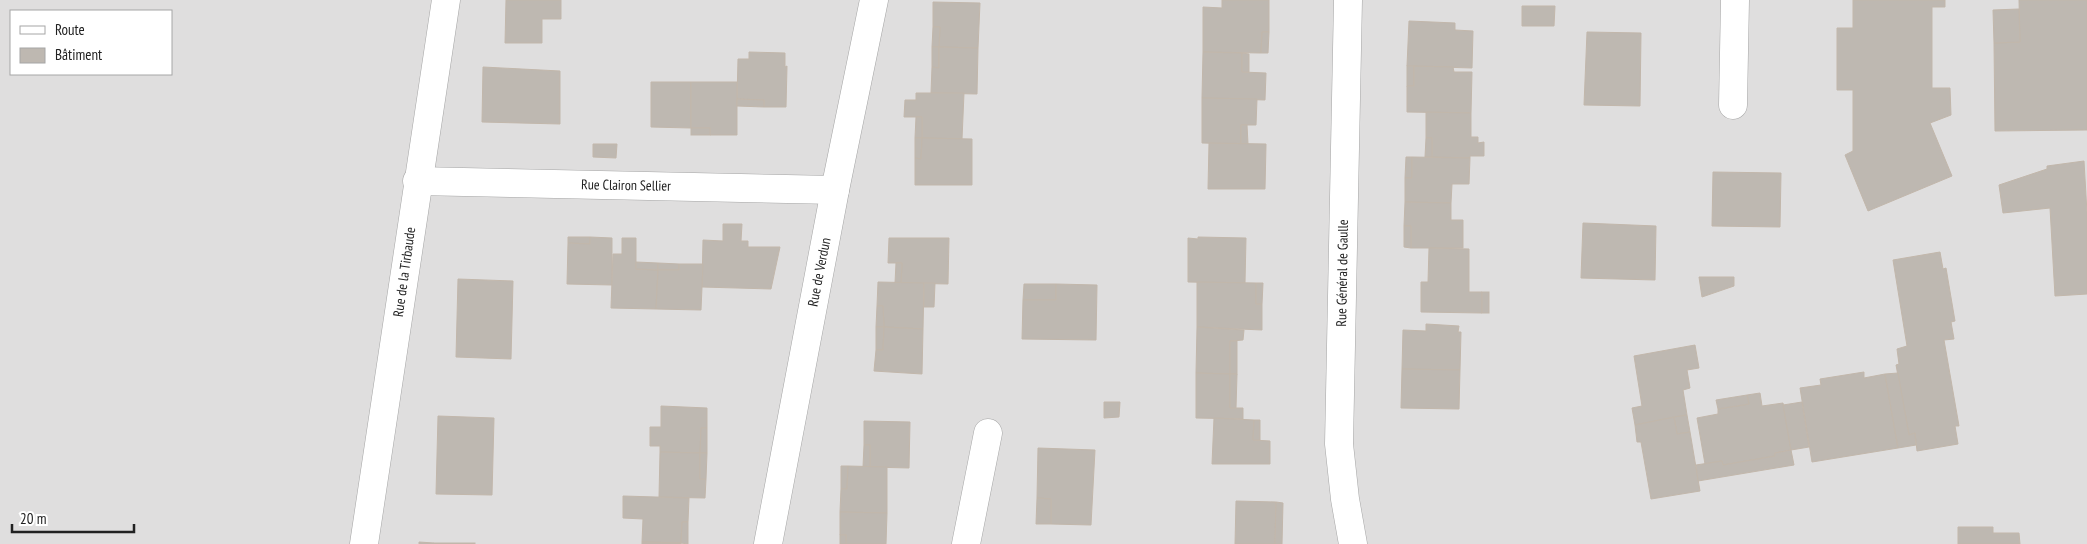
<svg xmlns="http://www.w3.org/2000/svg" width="2087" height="544" font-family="'PT Sans Narrow',sans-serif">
	<rect width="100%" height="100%" fill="#f1eee8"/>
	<path fill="#dfdede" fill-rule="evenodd" d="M0,0H2087V544H0ZM11,11H171V74H11Z"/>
	<g fill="#beb8b1" stroke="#c2b7ab">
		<path d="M506,0H561V19H542V43H505Z"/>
		<path d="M1222,0H1269V32H1262L1261,53L1203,52V7L1222,8Z"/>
		<path d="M1853,0H1945V7H1932V88H1950L1951,115L1930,123L1952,176L1868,211L1845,155L1853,151V90H1837V28H1853Z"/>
		<path d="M2019,0H2087V130L1995,131L1994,43L2020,42Z"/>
		<path d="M933,2L980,3L978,48L939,47L940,27H933Z"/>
		<path d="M1522,6H1555L1554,26H1522Z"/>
		<path d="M2019,9L2020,42L1994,43L1993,10Z"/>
		<path d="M1409,21L1455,23V30L1473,31L1472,68L1407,66Z"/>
		<path d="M933,27H940L939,47H932Z"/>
		<path d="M1262,32H1269L1268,53H1261Z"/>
		<path d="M1587,32L1641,33L1640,106L1584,105Z"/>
		<path d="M932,47H939V68L932,67Z"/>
		<path d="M939,47L978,48L977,94L931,93L932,67L939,68Z"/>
		<path d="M749,52L785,53V67L787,66L786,107H764V100L737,99L738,59H749Z"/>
		<path d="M1203,52L1242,53V72L1266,73L1265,100L1202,98Z"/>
		<path d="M1242,53L1249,54V72H1242Z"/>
		<rect x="1407" y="66" width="7" height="20"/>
		<path d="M1414,66L1453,67L1454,72H1472L1471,113L1407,112V86H1414Z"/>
		<path d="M483,67L560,71V124L482,122Z"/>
		<path d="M651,82H691V128L651,127Z"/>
		<path d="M691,82H737V135H710V128H691Z"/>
		<path d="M916,93H964L962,139L922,138V117H904L905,100H916Z"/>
		<path d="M1202,98L1257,99L1256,125H1241V144L1202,143Z"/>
		<path d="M737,99L764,100V107L737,106Z"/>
		<path d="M1426,112L1471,113V137H1478V143L1484,142V156H1470V158L1432,157V138H1426Z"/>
		<path d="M916,117H922V138H915Z"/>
		<path d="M1241,125H1247L1248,144H1241Z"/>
		<rect x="691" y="128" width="19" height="7"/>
		<path d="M915,138H922L921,159L915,158Z"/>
		<path d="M922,138L972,139V185H915V158L921,159Z"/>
		<path d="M1426,138H1432V157H1425Z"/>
		<path d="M1209,143L1266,144L1265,189H1208Z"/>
		<path d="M593,144H617L616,158L593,157Z"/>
		<path d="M1406,157H1412V178H1405Z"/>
		<path d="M1412,157L1470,158L1469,184H1452L1451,203L1405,202V178H1412Z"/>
		<path d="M2084,161L2087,213V294L2055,296L2050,208L2003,213L1999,185L2047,169V166Z"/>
		<path d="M1713,172L1781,173L1780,227L1712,226Z"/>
		<path d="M1405,202L1451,203V220H1463V248H1411V226H1404Z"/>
		<path d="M1583,223L1656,226L1655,280L1581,278Z"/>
		<path d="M723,224H742L741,241H748V247H780L771,289L702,287L703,240L723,241Z"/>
		<path d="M1404,226H1411V248L1404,247Z"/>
		<path d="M568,237H590V244L568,243Z"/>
		<path d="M590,237L612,238V285L567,284L568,243L590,244Z"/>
		<path d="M1198,237L1246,238L1245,283L1188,282V238L1198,239Z"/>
		<path d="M622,238H636V269L658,270L656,309L611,308L613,254H622Z"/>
		<path d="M889,238H949L948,284L901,283L902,263H888Z"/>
		<path d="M1429,248L1469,249V292H1482V313L1421,312V282H1428Z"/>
		<path d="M1940,252L1943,269L1946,268L1955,321L1951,322L1954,339L1944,340L1959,426H1955L1958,444L1917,451L1915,433L1909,435L1896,365L1899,364L1897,349L1907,346L1893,260Z"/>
		<path d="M636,262L658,263V270L636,269Z"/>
		<path d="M658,263L679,264V270H658Z"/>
		<path d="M896,263H902L901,283H895Z"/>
		<path d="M679,264H703L701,310L656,309L658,270H679Z"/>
		<path d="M1699,277H1734V286L1702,297Z"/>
		<path d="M458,279L513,281L511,359L456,357Z"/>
		<path d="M878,282L924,283L923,329L884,327L883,306H877Z"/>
		<path d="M1197,282L1256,283V304H1262V330L1197,327Z"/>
		<path d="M924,283H935L934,307H924Z"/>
		<path d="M1256,283H1263L1262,304H1256Z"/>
		<path d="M1024,284H1056V300H1023Z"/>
		<path d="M1056,284L1097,285L1096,340L1022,339L1023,300H1056Z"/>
		<rect x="1482" y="292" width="7" height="21"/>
		<path d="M877,306H883L884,327H876Z"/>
		<path d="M1426,324L1459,326L1458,332H1461L1460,370L1402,369L1403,330L1426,331Z"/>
		<path d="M876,327H884L883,350H876Z"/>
		<path d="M884,327L923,329L922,374L874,371L876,350H883Z"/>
		<path d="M1197,327L1244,330L1243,340L1230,341V374L1196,373Z"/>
		<rect x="1230" y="341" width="7" height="33"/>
		<path d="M1695,345L1699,368L1687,370L1690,388L1683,390L1687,415L1635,425L1632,408L1642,406L1634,356Z"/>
		<path d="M1402,369L1460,370L1459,409L1401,408Z"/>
		<path d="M1864,372V378L1885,374L1898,448L1812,462L1800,388L1821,385L1820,379Z"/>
		<path d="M1196,373L1230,374V408H1243V419L1196,418Z"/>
		<path d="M1898,373L1909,435L1915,433L1916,445L1898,448L1885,374Z"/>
		<path d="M1230,374H1237L1236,408H1230Z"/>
		<path d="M1760,393L1762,406L1783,403L1791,450L1775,453V456L1723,465L1722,461L1705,464L1697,418L1718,414V409L1749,404L1747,395Z"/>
		<path d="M1747,395L1749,404L1718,409L1716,400Z"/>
		<path d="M1104,402H1120L1119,417L1104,418Z"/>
		<path d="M1802,402L1809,447L1791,450L1783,405Z"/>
		<path d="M661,406L707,408V428H701L700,453L660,452V446H650V427H661Z"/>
		<path d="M1687,415L1690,432L1677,434L1674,417Z"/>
		<path d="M438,416L494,418L492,495L436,494Z"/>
		<path d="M1674,417L1677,434L1690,432L1700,491L1651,499L1641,442H1637L1635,425Z"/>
		<path d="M1214,418L1254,420L1253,440L1270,441V464H1212Z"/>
		<path d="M1254,420H1260V440H1253Z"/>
		<path d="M864,421L910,422L909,468L870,467V445H864Z"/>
		<path d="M701,428H707V453H700Z"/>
		<path d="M864,445H870V467H863Z"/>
		<path d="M1038,448L1095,450L1091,525L1051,524V499L1037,498Z"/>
		<path d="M1791,450L1794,465L1698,481L1696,465L1722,461L1723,465L1775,456V453Z"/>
		<path d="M660,452L700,453V479H706L705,498L659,497Z"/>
		<path d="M700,453H707L706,479H700Z"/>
		<path d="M841,466H848L847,489H841Z"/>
		<path d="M848,466L887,467V513L840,512L841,489H847Z"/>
		<path d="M623,496L689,498L688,522H682L681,543L642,542L643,519L623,518Z"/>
		<path d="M1037,498L1051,499V524H1036Z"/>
		<path d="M1236,501L1276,502L1275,544H1235Z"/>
		<path d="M1276,502L1283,503L1282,544H1275Z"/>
		<path d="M840,512L887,513L886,544H846V535H840Z"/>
		<path d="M682,522H688V544L681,543Z"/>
		<path d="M1958,527H1993V533H2019L2020,544H1958Z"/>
		<rect x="840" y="535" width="6" height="9"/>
		<path d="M419,542L434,543V544H419Z"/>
		<path d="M642,542L681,543V544H642Z"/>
		<rect x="434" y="543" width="41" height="1"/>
	</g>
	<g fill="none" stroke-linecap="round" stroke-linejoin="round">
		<g stroke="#a5a5a5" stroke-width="29">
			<g id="minor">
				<path d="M1348,0L1339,444L1345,499L1353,544"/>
				<path d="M1733,105L1735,0"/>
				<path d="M417,181L835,190"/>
				<path d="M364,544L446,0"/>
				<path d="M768,544L835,190L874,0"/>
				<path d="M966,544L988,433"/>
			</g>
		</g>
		<use href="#minor" stroke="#fff" stroke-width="28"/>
	</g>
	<g text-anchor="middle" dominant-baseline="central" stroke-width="4" stroke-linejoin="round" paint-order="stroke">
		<g font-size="14" fill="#212121" stroke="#fff">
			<text transform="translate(626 185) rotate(1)">Rue Clairon Sellier</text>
			<text transform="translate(404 272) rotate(-82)">Rue de la Tirbaude</text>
			<text transform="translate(819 272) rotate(-79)">Rue de Verdun</text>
			<text transform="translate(1342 273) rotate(-89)">Rue Général de Gaulle</text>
		</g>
	</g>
	<rect x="10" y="10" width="162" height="65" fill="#ffffff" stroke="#a6a6a6"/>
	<rect x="20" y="26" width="25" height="8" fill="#ffffff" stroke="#a6a6a6"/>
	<text x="55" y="35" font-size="15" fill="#212121">Route</text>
	<rect x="20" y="48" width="25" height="15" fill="#beb8b1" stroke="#a6a6a6"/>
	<text x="55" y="60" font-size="15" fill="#212121">Bâtiment</text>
	<path d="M12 524v8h122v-8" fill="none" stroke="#212121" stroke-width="2.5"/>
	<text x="20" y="524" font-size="15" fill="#212121" stroke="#ffffff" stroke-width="4" paint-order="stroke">20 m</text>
</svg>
